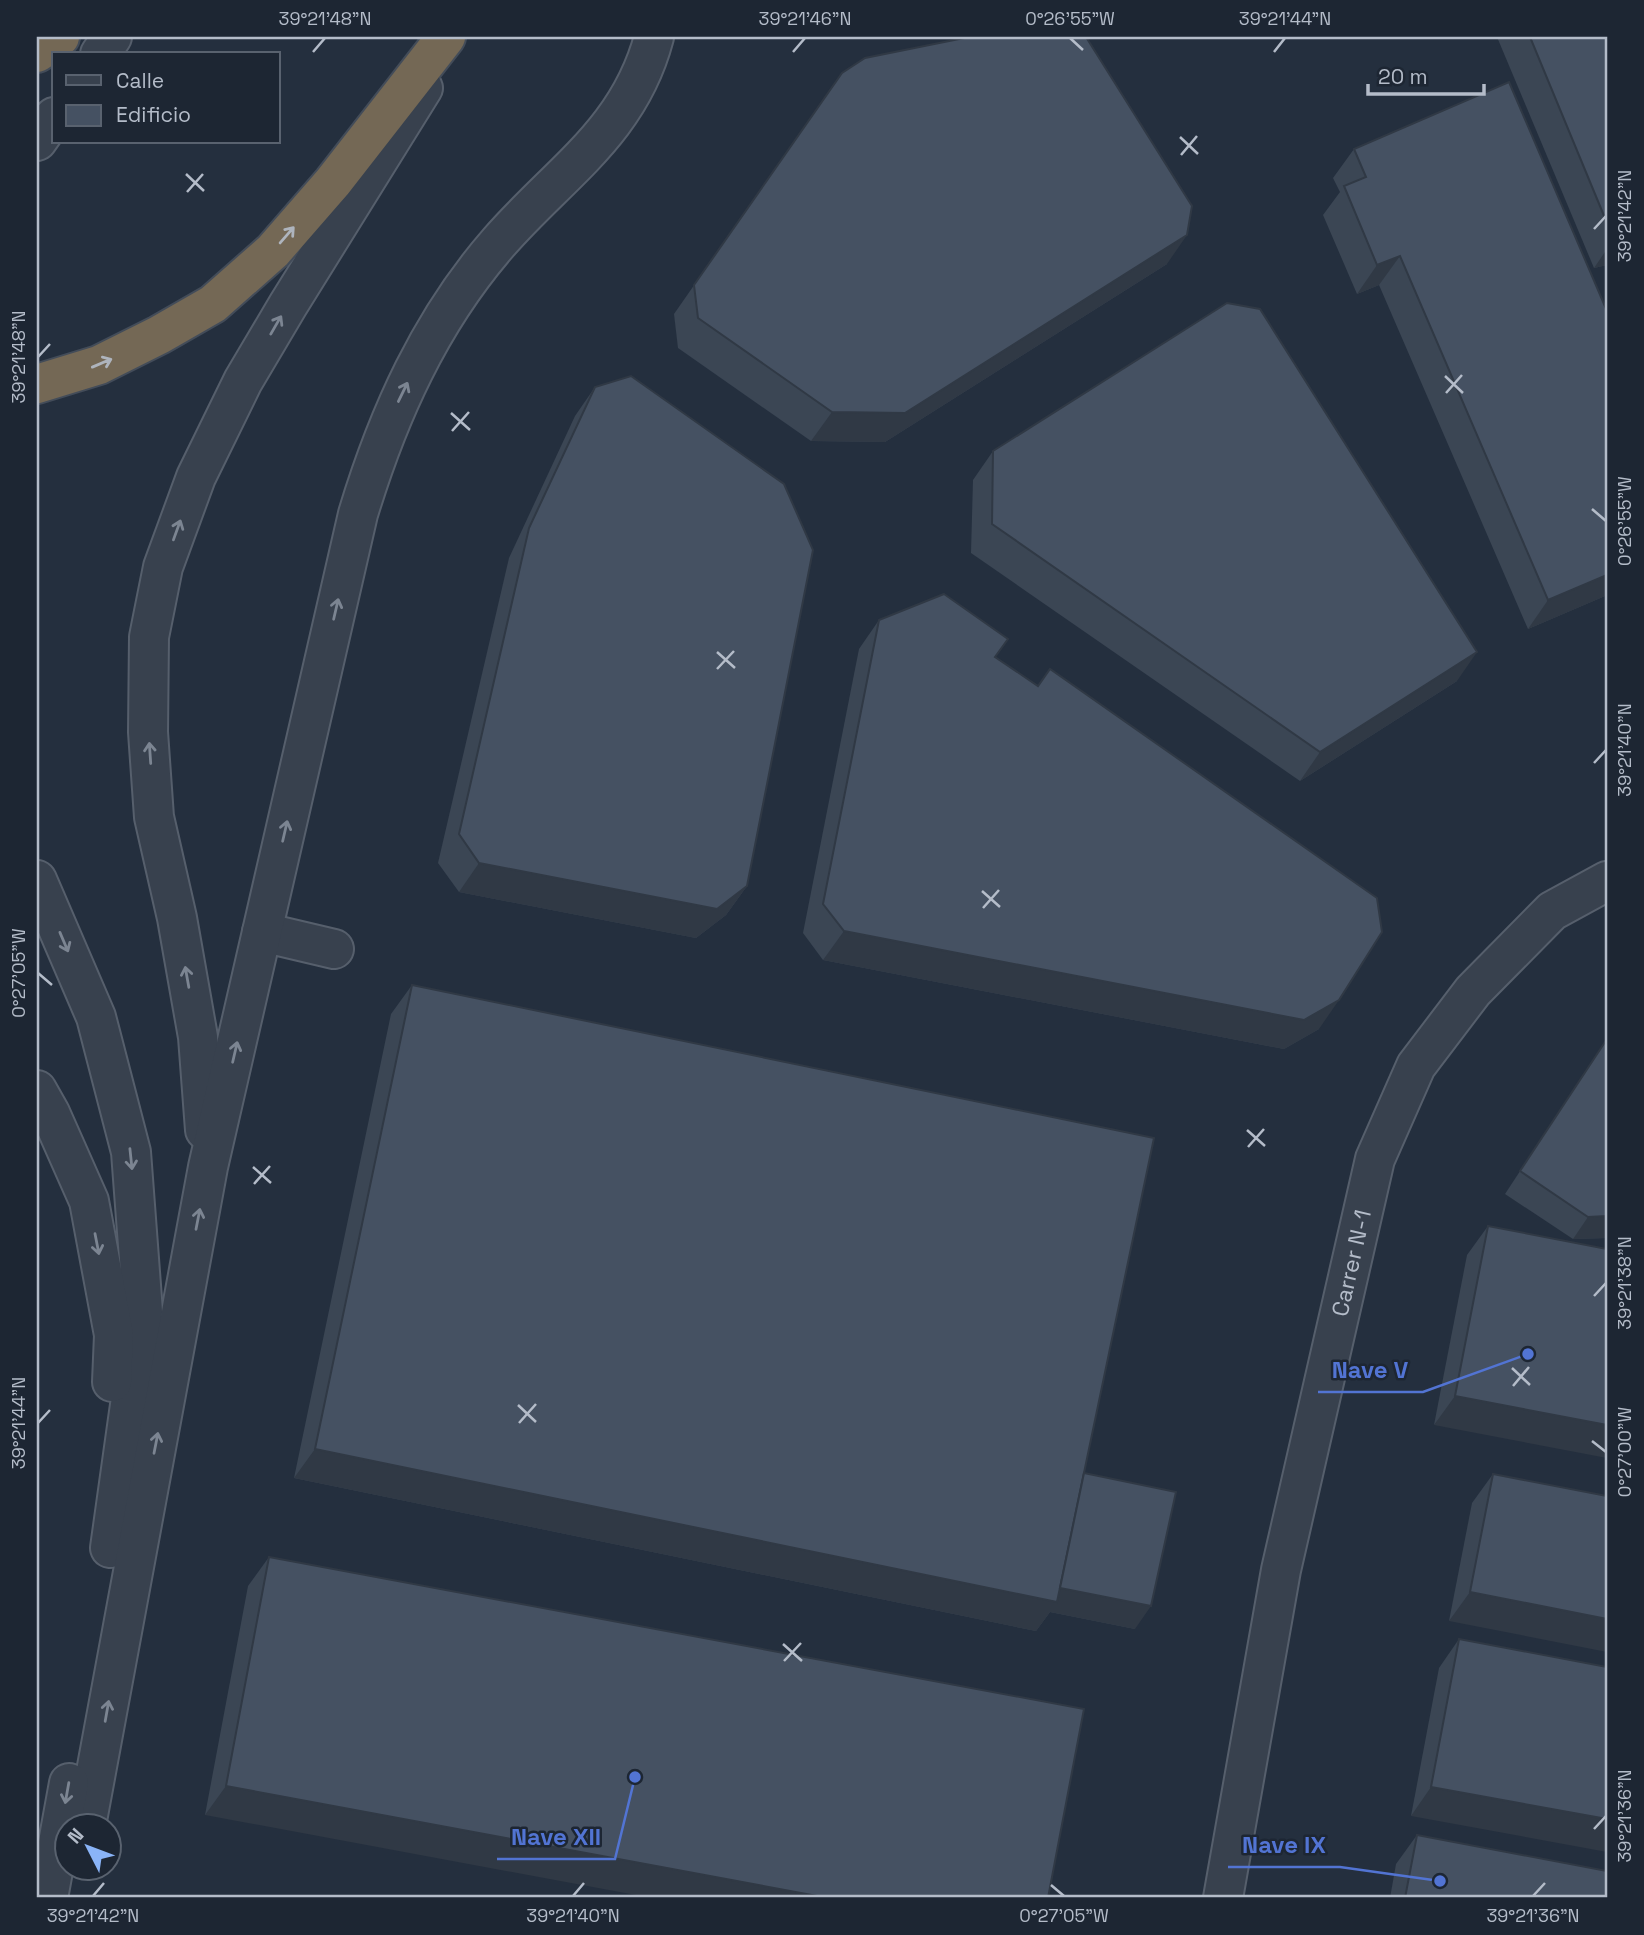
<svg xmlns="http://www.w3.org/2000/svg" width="1644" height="1935" font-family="'Space Grotesk',sans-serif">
	<rect width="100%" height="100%" fill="#242f3e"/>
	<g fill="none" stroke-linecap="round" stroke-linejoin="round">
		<g stroke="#565f6c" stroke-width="42">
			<g id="minor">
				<path d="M100,54L112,37"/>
				<path d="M37,141L54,117"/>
				<path d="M37,880L96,1017L131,1152L143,1312L110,1548"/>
				<path d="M262,932L334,949"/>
				<path d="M37,1090L50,1113L89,1201L114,1335L112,1382"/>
				<path d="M205,1130L198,1037L177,918L154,817L148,732L149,637L163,567L196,477L243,381L288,305L423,88"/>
				<path d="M86,1826L208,1167L358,514C388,415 430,321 499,242C559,173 629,132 654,37"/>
				<path d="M48,1898L69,1783"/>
				<path id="s1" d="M1223,1898L1281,1570L1375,1159L1416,1066L1473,991L1552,911L1607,881"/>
			</g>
		</g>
		<g stroke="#434c59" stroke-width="42">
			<g id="highway">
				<path d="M37,53L60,37"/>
				<path d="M37,384L99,365L159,335L213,304L273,251L333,182L446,37"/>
			</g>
		</g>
		<use href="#minor" stroke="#38414e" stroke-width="38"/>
		<use href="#highway" stroke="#746855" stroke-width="38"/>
	</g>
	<g fill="#3b4654">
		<path d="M1497,37H1607V265L1594,268Z"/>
		<path d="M842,73L1167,264L885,442L811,441L678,348L674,314Z"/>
		<path d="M1354,149L1607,311V601L1605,596L1528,629L1379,285L1357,294L1323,215L1340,192L1333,178Z"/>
		<path d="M595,387L747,886L726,915L696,938L459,892L438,863L509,558L575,416Z"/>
		<path d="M993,451L1457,681L1300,781L971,553L973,480Z"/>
		<path d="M879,620L995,657L1319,1029L1284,1049L823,960L803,933L859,649Z"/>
		<path d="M412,985L1084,1473L1135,1629L1050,1612L1036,1631L294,1478L391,1014Z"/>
		<path d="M1607,1039V1238L1573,1239L1505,1194Z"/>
		<path d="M1488,1226L1607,1249L1434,1425L1467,1255Z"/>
		<path d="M1493,1474L1607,1496L1449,1621L1472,1503Z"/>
		<path d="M269,1557L1084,1709L205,1815L248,1586Z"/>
		<path d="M1459,1639L1607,1667L1411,1816L1439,1668Z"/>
		<path d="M1417,1835L1607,1898H1390L1396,1864Z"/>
	</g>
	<g fill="#303945">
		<path d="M1187,235L1167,264L885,442L811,441L832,412Z"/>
		<path d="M1607,249V265L1594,268Z"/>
		<path d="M1400,256L1379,285L1357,294L1377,265Z"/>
		<path d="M1607,575V592L1605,596L1528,629L1548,600Z"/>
		<path d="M1477,652L1457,681L1300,781L1320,752Z"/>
		<path d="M479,863L747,886L726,915L696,938L459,892Z"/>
		<path d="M844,931L1339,1000L1319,1029L1284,1049L823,960Z"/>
		<path d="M1607,1216V1238L1573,1239L1588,1217Z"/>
		<path d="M1455,1396L1607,1425V1458L1434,1425Z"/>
		<path d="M315,1449L1057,1587L1151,1606L1135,1629L1050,1612L1036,1631L294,1478Z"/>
		<path d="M1470,1592L1607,1619V1652L1449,1621Z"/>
		<path d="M226,1786L828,1898H652L205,1815Z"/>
		<path d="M1431,1787L1607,1819V1852L1411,1816Z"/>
	</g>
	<g fill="#455162" stroke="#303945" stroke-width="2">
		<path d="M969,37H1086L1192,206L1187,235L905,413L832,412L698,318L694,285L842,73L865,58Z"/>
		<path d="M1530,37H1607V223Z"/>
		<path d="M1509,82L1607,311V575L1548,600L1400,256L1377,265L1344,186L1366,177L1354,149Z"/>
		<path d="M1227,303L1260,309L1477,652L1320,752L992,524L993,451Z"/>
		<path d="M631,376L784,484L813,550L747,886L717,909L479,863L459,834L529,528L595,387Z"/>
		<path d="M944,594L1008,639L995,657L1038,686L1050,669L1377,898L1382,932L1339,1000L1304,1020L844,931L823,904L879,620Z"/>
		<path d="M412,985L1154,1138L1057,1602L315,1449Z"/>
		<path d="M1607,1039V1216L1588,1217L1520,1171Z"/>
		<path d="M1488,1226L1607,1249V1425L1455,1396Z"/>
		<path d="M1084,1473L1176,1492L1151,1606L1060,1588Z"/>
		<path d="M1493,1474L1607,1496V1619L1470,1592Z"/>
		<path d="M269,1557L1084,1709L1048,1898H828L226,1786Z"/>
		<path d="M1459,1639L1607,1667V1819L1431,1787Z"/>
		<path d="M1417,1835L1607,1871V1898H1405Z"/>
	</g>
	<defs><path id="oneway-shaft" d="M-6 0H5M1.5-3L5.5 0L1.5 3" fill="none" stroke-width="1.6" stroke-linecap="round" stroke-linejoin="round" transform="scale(1.75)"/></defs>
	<g stroke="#aeb4bd">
		<use href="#oneway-shaft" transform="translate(287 235) rotate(-49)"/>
		<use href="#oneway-shaft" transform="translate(102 363) rotate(-23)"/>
	</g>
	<g stroke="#7c8592">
		<use href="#oneway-shaft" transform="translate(276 325) rotate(-60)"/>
		<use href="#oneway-shaft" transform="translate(403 392) rotate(-64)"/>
		<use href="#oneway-shaft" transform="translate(177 530) rotate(-70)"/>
		<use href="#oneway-shaft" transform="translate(336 609) rotate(-77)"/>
		<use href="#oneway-shaft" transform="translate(150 753) rotate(-94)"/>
		<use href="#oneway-shaft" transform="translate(285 831) rotate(-77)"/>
		<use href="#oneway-shaft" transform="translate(64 942) rotate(67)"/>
		<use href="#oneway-shaft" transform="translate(187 977) rotate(-100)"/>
		<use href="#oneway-shaft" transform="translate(235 1052) rotate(-77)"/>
		<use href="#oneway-shaft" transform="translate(131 1159) rotate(84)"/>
		<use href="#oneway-shaft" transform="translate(198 1219) rotate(-79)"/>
		<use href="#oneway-shaft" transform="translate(97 1244) rotate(79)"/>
		<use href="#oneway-shaft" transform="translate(156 1443) rotate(-79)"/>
		<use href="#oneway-shaft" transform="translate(107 1711) rotate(-80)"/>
		<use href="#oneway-shaft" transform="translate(67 1793) rotate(100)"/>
	</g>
	<path fill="none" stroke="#b4bcc9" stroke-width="2.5" d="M1070,38L1083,50M313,52L325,38M793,52L805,38M1274,52L1285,38M1180,137L1198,154M1181,155L1197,136M186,174L204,191M187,192L203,174M1594,229L1606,216M38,357L50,344M1445,376L1463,393M1446,393L1462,375M451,413L470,430M452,431L469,412M1592,509L1606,521M717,652L735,668M717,669L734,651M1594,763L1606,750M982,891L1000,907M983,908L999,890M38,973L52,985M1247,1130L1265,1146M1248,1147L1264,1129M253,1167L271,1183M254,1184L270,1166M1594,1296L1606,1283M1512,1368L1530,1385M1513,1386L1529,1367M518,1405L536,1422M38,1423L50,1410M519,1423L536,1404M1592,1441L1606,1452M783,1644L802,1661M784,1661L801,1643M1594,1829L1606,1816M1051,1885L1064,1896M93,1896L104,1883M573,1896L584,1883M1533,1896L1545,1883"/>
	<g text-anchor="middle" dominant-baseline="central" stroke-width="5" stroke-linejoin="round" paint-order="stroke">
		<g font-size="23" fill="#b4bcc9" stroke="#1d2633">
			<text stroke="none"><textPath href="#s1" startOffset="648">Carrer N-1</textPath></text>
		</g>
	</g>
	<path fill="none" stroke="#5274d3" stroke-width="2.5" d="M1528 1354L1423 1392H1318M635 1777L615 1859H497M1440 1881L1340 1867H1228"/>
	<g fill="#5274d3" stroke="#1d2633" stroke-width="2.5">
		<circle cx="1528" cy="1354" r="7"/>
		<circle cx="635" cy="1777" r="7"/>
		<circle cx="1440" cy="1881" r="7"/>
	</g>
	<g font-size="24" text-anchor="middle" font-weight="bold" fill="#5274d3" stroke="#1d2633" stroke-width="5" stroke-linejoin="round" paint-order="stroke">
		<text x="1370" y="1378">Nave V</text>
		<text x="556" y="1845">Nave XII</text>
		<text x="1284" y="1853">Nave IX</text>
	</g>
	<rect width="1644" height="1935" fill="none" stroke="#1d2633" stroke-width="77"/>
	<rect x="52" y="52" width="228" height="91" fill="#1d2633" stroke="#59626f" stroke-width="2"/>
	<rect x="66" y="75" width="35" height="10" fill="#38414e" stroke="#59626f" stroke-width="2"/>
	<text x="116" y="88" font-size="21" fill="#b4bcc9">Calle</text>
	<rect x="66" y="105" width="35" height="21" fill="#455162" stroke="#59626f" stroke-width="2"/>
	<text x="116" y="122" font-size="21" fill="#b4bcc9">Edificio</text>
	<g transform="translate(88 1847) rotate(312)"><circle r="33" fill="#1d2633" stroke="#59626f" stroke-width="2"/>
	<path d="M0-5L12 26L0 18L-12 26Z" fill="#8ab4f8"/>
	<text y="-10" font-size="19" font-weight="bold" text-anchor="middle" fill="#b4bcc9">N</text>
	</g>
	<path d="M1368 84v10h116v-10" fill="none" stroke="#b4bcc9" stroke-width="3.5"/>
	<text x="1378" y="84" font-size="21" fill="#b4bcc9" stroke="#1d2633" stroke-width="5" paint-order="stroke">20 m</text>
	<rect x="38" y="38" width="1568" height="1858" fill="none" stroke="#b4bcc9" stroke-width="2.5"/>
	<g font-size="18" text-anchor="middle" fill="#b4bcc9">
		<text x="325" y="25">39°21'48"N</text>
		<text x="805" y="25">39°21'46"N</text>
		<text x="1070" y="25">0°26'55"W</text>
		<text x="1285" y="25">39°21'44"N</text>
		<text transform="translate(1625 216) rotate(-90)" y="6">39°21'42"N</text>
		<text transform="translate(19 357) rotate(-90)" y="6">39°21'48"N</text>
		<text transform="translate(1625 521) rotate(-90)" y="6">0°26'55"W</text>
		<text transform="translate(1625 750) rotate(-90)" y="6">39°21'40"N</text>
		<text transform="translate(19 973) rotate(-90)" y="6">0°27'05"W</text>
		<text transform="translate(1625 1283) rotate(-90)" y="6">39°21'38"N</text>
		<text transform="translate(19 1423) rotate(-90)" y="6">39°21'44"N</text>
		<text transform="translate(1625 1452) rotate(-90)" y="6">0°27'00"W</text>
		<text transform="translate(1625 1816) rotate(-90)" y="6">39°21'36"N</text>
		<text x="93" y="1922">39°21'42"N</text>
		<text x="573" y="1922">39°21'40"N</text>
		<text x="1064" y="1922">0°27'05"W</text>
		<text x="1533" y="1922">39°21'36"N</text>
	</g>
</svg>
